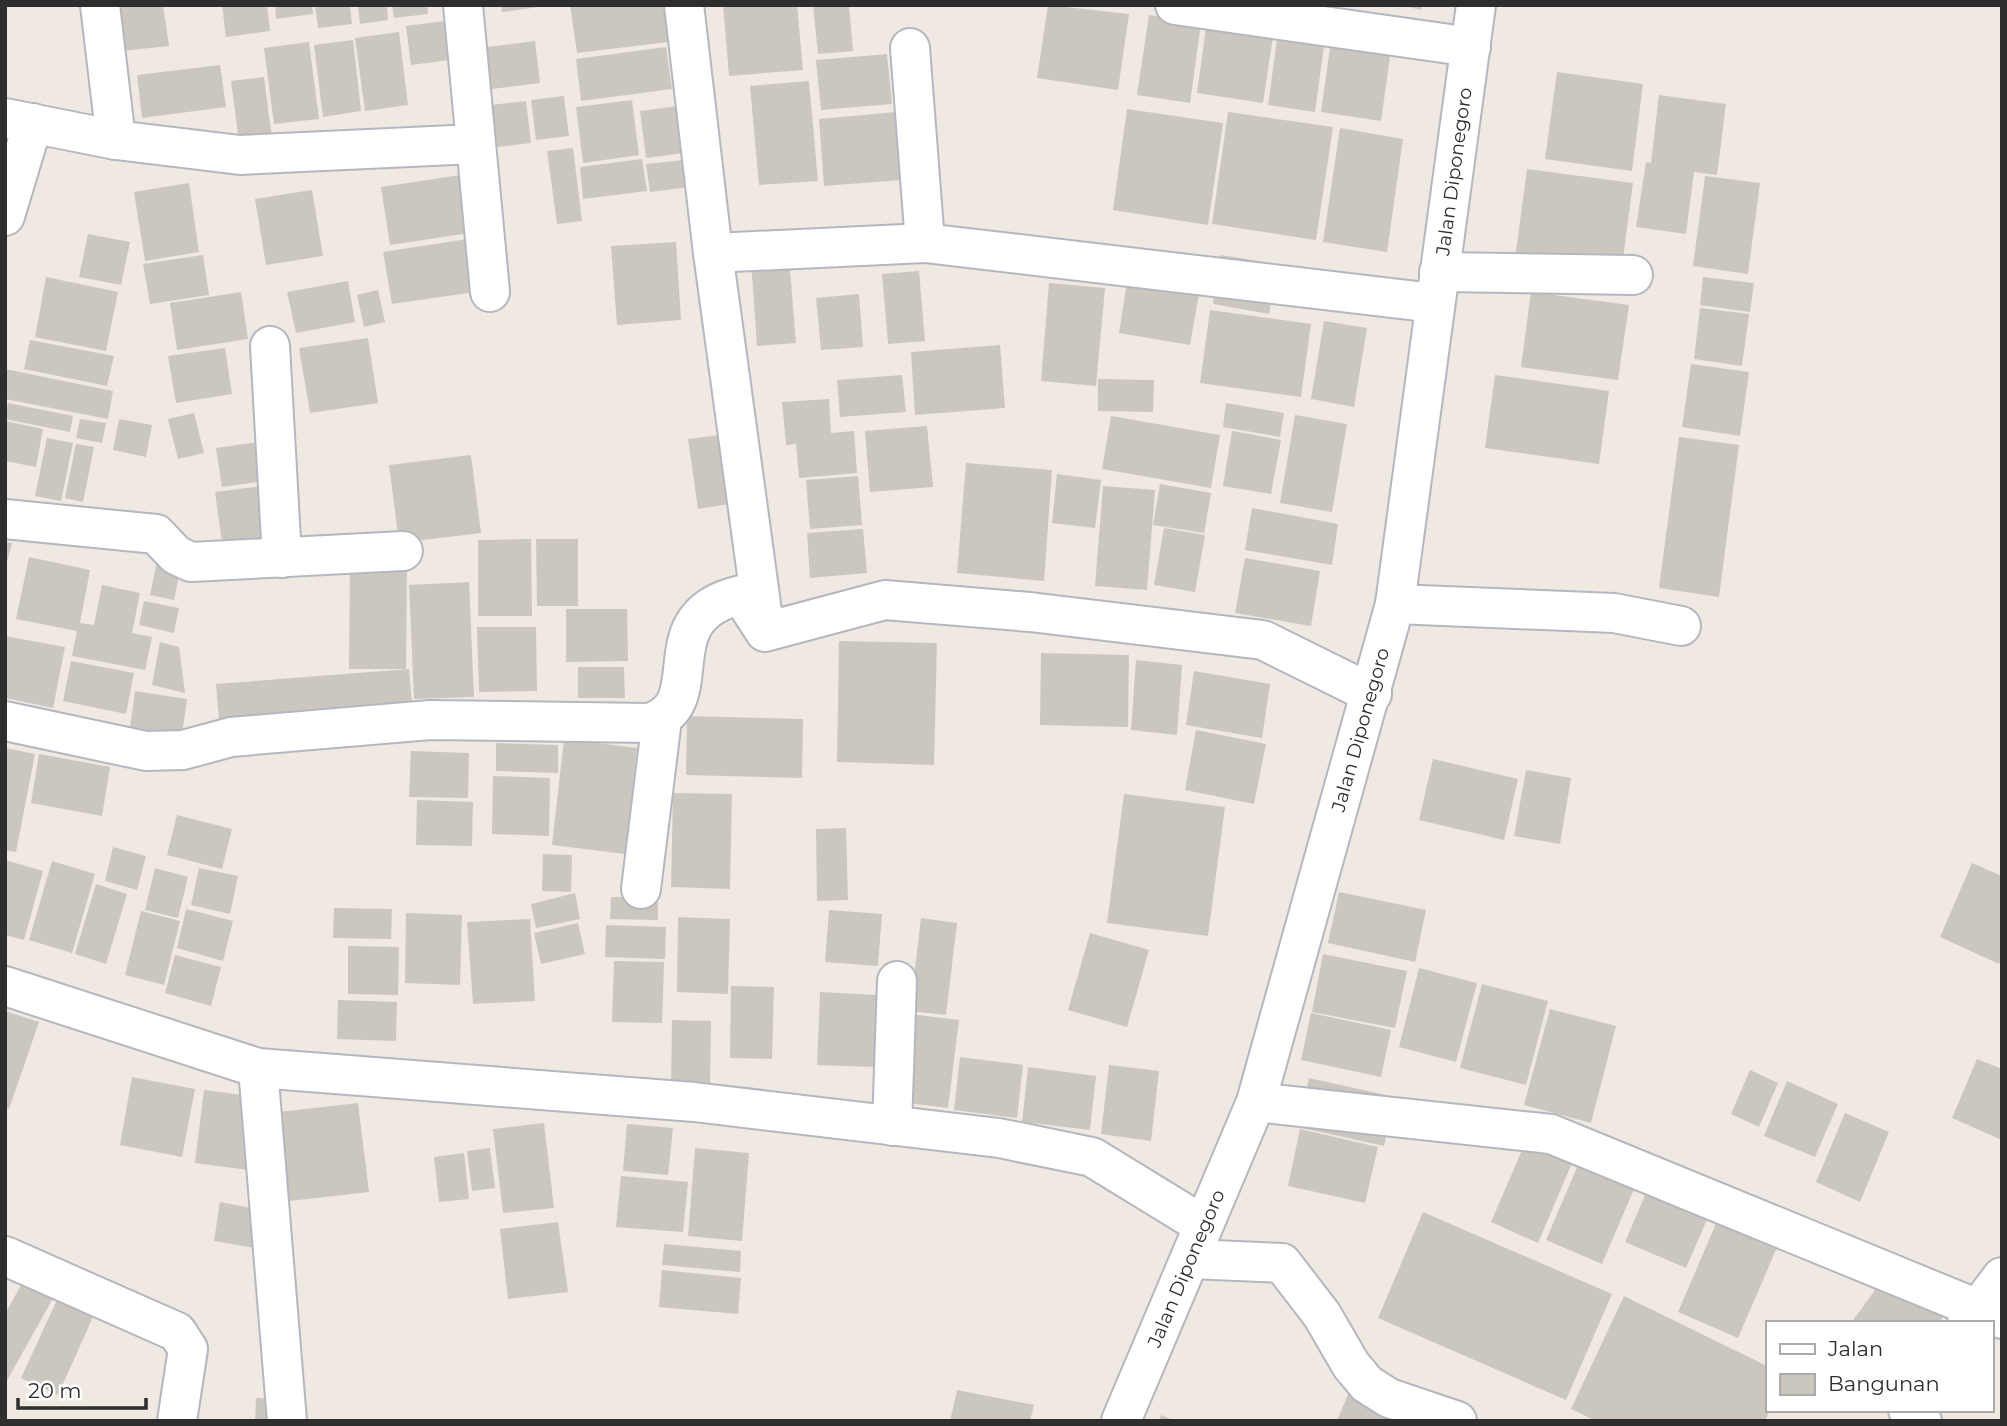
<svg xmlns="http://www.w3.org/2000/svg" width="2007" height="1426" font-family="Montserrat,sans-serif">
	<rect width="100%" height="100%" fill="#efe9e1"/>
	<g fill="#cbc7bf">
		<path d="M116,5H163L169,46L122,51Z"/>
		<path d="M222,5H267L270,31L226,37Z"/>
		<path d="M275,5H312L313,14L276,19Z"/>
		<path d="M315,5H350L352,24L318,28Z"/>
		<path d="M358,5H387L388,20L360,24Z"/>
		<path d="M392,5H427L428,14L394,18Z"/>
		<path d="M501,5H539V7L502,12Z"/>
		<path d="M570,5H671L676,41L577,53Z"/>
		<path d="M723,5H797L803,70L729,76Z"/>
		<path d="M813,5H849L853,51L818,54Z"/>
		<path d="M1048,5L1129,14L1118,90L1037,78Z"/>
		<path d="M1401,5H1422L1421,10Z"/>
		<path d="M1149,15L1201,23L1190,103L1137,95Z"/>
		<path d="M452,20L457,59L411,65L406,26Z"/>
		<path d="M1206,27L1273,37L1263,103L1197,93Z"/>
		<path d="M399,32L408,105L365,111L355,38Z"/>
		<path d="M1278,32L1325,39L1315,112L1268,105Z"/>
		<path d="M353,40L361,111L323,117L314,45Z"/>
		<path d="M535,41L540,83L492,89L487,47Z"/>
		<path d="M1331,41L1391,50L1381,121L1321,112Z"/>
		<path d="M309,42L319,119L274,124L264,48Z"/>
		<path d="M666,47L672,89L581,101L576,59Z"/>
		<path d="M887,54L892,104L821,110L816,60Z"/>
		<path d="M220,65L226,107L142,118L137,75Z"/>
		<path d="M1557,72L1643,84L1632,171L1545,159Z"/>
		<path d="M264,77L272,139L239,142L231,81Z"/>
		<path d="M809,81L818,181L759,185L750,86Z"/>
		<path d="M1659,95L1726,104L1717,175L1694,172L1686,234L1636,227L1646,162L1651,163Z"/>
		<path d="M564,96L569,136L536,140L531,100Z"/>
		<path d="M632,100L639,155L583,163L576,107Z"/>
		<path d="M526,101L531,143L489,148L483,106Z"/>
		<path d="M686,105L692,152L646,158L640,111Z"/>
		<path d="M1127,109L1223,123L1208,225L1113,210Z"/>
		<path d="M896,112L902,180L824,186L819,119Z"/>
		<path d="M1228,112L1333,127L1316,240L1212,224Z"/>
		<path d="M1340,128L1403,139L1387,252L1323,242Z"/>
		<path d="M573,148L582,221L557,224L547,151Z"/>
		<path d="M642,159L647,191L583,199L580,167Z"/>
		<path d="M694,159L698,186L650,192L646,164Z"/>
		<path d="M1527,169L1633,183L1621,274L1515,259Z"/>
		<path d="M467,174L476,232L390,245L381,187Z"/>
		<path d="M1705,176L1760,183L1748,274L1693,266Z"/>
		<path d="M189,183L199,252L145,261L134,192Z"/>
		<path d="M312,190L323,256L266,265L255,199Z"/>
		<path d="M88,234L130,242L121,285L79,277Z"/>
		<path d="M474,238L482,291L392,304L383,252Z"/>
		<path d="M676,242L681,320L617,325L611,246Z"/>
		<path d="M203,255L209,295L150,304L143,264Z"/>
		<path d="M1221,255L1277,264L1269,314L1213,304Z"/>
		<path d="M789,258L796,343L757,346L751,261Z"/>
		<path d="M919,271L925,341L888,344L882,274Z"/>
		<path d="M46,277L118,292L106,351L35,337Z"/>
		<path d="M1703,277L1754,283L1750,312L1700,305Z"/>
		<path d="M348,281L355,322L296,333L287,292Z"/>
		<path d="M1127,282L1199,294L1190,345L1119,333Z"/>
		<path d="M1049,283L1105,288L1096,386L1041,381Z"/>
		<path d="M378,290L385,322L364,327L357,295Z"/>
		<path d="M241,292L248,339L177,350L170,303Z"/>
		<path d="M1531,292L1629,305L1618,380L1521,367Z"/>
		<path d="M859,294L863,347L821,350L816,298Z"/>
		<path d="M1700,308L1749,314L1742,366L1694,359Z"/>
		<path d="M1210,310L1311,324L1301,397L1200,383Z"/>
		<path d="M1324,321L1367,328L1354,407L1311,399Z"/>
		<path d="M368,338L378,403L310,413L299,348Z"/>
		<path d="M30,340L114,356L107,386L24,369Z"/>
		<path d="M1000,345L1005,408L915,415L911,352Z"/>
		<path d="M225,348L232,394L176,403L168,356Z"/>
		<path d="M1691,364L1749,372L1740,436L1682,427Z"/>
		<path d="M5,369L113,391L108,419L5,399Z"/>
		<path d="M902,375L906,412L840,417L837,380Z"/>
		<path d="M1495,375L1609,391L1599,464L1485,448Z"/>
		<path d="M1098,379L1154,380L1153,412L1098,411Z"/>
		<path d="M829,399L831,433L854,431L857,473L799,478L796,444L786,445L782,402Z"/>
		<path d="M8,403L73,416L70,432L5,419Z"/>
		<path d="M1226,403L1284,413L1280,437L1223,427Z"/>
		<path d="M194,413L204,453L178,459L168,419Z"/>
		<path d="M1295,415L1347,424L1332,512L1280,503Z"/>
		<path d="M1111,416L1220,435L1211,488L1102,469Z"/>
		<path d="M80,419L106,423L102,443L76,438Z"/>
		<path d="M119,419L152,425L146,457L113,450Z"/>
		<path d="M5,421L43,429L36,467L5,461Z"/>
		<path d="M927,426L933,487L870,492L865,431Z"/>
		<path d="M1232,431L1281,440L1271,494L1223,486Z"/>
		<path d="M727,434L737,503L698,509L688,439Z"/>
		<path d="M1679,437L1739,445L1719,597L1659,588Z"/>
		<path d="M47,438L73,443L61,501L35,496Z"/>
		<path d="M258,442L264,481L222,487L216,448Z"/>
		<path d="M76,444L94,447L83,502L65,498Z"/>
		<path d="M471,455L481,533L399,543L389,465Z"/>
		<path d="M966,463L1052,470L1044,581L957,573Z"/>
		<path d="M1057,474L1101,480L1095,528L1052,523Z"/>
		<path d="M858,476L862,525L810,529L806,480Z"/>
		<path d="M1160,484L1211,493L1204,533L1153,525Z"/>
		<path d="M262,486L271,550L224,557L215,492Z"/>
		<path d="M1103,486L1155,490L1147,590L1095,586Z"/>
		<path d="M1252,508L1338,524L1332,565L1245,550Z"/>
		<path d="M1164,528L1205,535L1195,592L1154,585Z"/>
		<path d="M863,529L867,573L810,578L807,533Z"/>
		<path d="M531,539L532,616H478V540Z"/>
		<path d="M536,539H578V606H537Z"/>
		<path d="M5,542L12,543L6,565H5Z"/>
		<path d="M29,557L90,570L80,623L94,625L102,585L140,593L132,633L152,637L145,670L72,656L77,631L16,619Z"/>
		<path d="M1245,558L1320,571L1311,626L1235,613Z"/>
		<path d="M157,561L181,565L174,600L150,595Z"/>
		<path d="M350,562L407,563L406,669H349Z"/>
		<path d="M469,582L474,697L414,699L409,585Z"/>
		<path d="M144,601L179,608L174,633L139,625Z"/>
		<path d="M566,609H627L628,661L566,662Z"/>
		<path d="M477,627H536L537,691L479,692Z"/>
		<path d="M5,636L65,647L53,708L5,698Z"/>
		<path d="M839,641L937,643L934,765L837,762Z"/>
		<path d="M160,642L179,647L185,693L152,685Z"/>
		<path d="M1041,653L1129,655L1128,727L1040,725Z"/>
		<path d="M1136,660L1182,665L1177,735L1131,730Z"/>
		<path d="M71,661L134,673L126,714L63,701Z"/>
		<path d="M578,667H624L625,698H578Z"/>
		<path d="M409,669L413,716L220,731L216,684Z"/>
		<path d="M1194,671L1270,684L1262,738L1186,725Z"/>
		<path d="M135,691L187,699L182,735L130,728Z"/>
		<path d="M687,716L803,719L802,778L686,775Z"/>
		<path d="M1196,730L1266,744L1254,804L1185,790Z"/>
		<path d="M564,739L637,748L625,854L552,845Z"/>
		<path d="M496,743L558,745V773L496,771Z"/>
		<path d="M5,748L35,754L16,852L5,850Z"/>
		<path d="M411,751L469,753L468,798L409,797Z"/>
		<path d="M39,754L110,767L102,816L31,803Z"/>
		<path d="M1433,759L1518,779L1504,840L1419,820Z"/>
		<path d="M1526,770L1571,778L1560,844L1514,836Z"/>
		<path d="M493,776L550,778L549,836L492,834Z"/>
		<path d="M673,793L732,794L730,889L671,887Z"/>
		<path d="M1124,794L1225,807L1208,936L1107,923Z"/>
		<path d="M417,800L473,802L472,846L416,845Z"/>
		<path d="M177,815L232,829L222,869L167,855Z"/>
		<path d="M846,828L848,900L817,901L816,829Z"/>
		<path d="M113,847L146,856L137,890L105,881Z"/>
		<path d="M543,854L572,855L571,892L542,891Z"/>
		<path d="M5,860L43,871L24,940L5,935Z"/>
		<path d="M52,861L95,874L72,953L29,940Z"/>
		<path d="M1972,863L2002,876V957L1999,964L1940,937Z"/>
		<path d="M155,868L188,877L178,918L145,910Z"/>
		<path d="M199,868L238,876L230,914L191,905Z"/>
		<path d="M96,884L127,894L106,964L75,954Z"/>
		<path d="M1339,892L1426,910L1415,962L1328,943Z"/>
		<path d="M575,893L580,919L536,928L531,904Z"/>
		<path d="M611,897L658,898V920L610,919Z"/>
		<path d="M334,908L392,909L391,939L333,938Z"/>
		<path d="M186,909L233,921L223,961L177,948Z"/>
		<path d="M829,910L882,914L878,966L825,962Z"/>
		<path d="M141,911L180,921L164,985L125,975Z"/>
		<path d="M406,913L462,915L460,985L405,983Z"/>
		<path d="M678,917L730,919L728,994L677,992Z"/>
		<path d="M921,918L957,923L946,1015L910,1011Z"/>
		<path d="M530,919L535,1001L473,1004L467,922Z"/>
		<path d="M578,923L585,954L541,964L534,933Z"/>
		<path d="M606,925L666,927L665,959L605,957Z"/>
		<path d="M1090,933L1149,950L1127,1027L1068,1010Z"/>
		<path d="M348,946L399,947L398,995L348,994Z"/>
		<path d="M1323,954L1407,971L1395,1028L1312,1012Z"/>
		<path d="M175,955L221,967L211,1006L165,993Z"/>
		<path d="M614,961L664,962L662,1023L612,1022Z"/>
		<path d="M1419,968L1477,983L1456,1062L1399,1047Z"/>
		<path d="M1482,984L1548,1001L1526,1085L1460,1068Z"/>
		<path d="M731,986L774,987L772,1059L730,1058Z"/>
		<path d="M820,992L877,995L874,1067L817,1065Z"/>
		<path d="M338,1000L397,1002L396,1041L337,1039Z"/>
		<path d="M1550,1009L1616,1026L1591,1123L1524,1105Z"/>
		<path d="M5,1011L39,1022L9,1109L5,1108Z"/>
		<path d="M1311,1013L1391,1030L1381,1077L1301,1060Z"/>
		<path d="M910,1014L959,1020L948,1108L899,1102Z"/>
		<path d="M672,1020L711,1021L710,1084H671Z"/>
		<path d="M960,1057L1023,1065L1017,1118L954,1110Z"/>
		<path d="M1977,1059L2002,1069V1140L1952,1118Z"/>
		<path d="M1109,1065L1159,1071L1151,1141L1101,1134Z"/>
		<path d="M1028,1067L1096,1076L1090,1130L1022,1122Z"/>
		<path d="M1750,1070L1778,1083L1759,1127L1731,1114Z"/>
		<path d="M132,1077L195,1089L182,1157L120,1145Z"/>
		<path d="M1309,1078L1395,1097L1384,1146L1298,1127Z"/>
		<path d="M1787,1081L1838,1104L1815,1157L1764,1136Z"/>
		<path d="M204,1090L257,1097L248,1170L195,1163Z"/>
		<path d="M358,1103L369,1192L281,1202L270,1113Z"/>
		<path d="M1845,1113L1889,1132L1860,1202L1816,1182Z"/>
		<path d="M544,1123L554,1208L503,1213L493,1129Z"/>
		<path d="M627,1124L673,1128L668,1175L623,1171Z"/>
		<path d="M1300,1129L1378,1147L1365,1203L1288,1186Z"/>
		<path d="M1528,1136L1575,1156L1538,1243L1491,1222Z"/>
		<path d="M490,1148L495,1188L472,1191L467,1151Z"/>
		<path d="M695,1148L749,1153L742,1241L688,1236Z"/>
		<path d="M464,1153L469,1199L439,1202L434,1157Z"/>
		<path d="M1581,1158L1637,1182L1602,1264L1546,1240Z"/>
		<path d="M621,1176L688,1182L683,1232L616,1227Z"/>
		<path d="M1651,1181L1712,1208L1686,1268L1625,1242Z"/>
		<path d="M220,1202L267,1211L260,1249L214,1241Z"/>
		<path d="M1423,1212L1612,1294L1566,1400L1378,1318Z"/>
		<path d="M1718,1219L1778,1245L1738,1338L1678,1312Z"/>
		<path d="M558,1222L568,1292L508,1299L500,1229Z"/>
		<path d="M664,1244L741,1251L740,1272L662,1265Z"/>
		<path d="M662,1270L741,1278L738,1314L659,1307Z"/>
		<path d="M1886,1275L1943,1317L1939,1323H1851Z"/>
		<path d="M26,1276L56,1293L5,1384V1314Z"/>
		<path d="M1624,1296L1767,1366V1410H1770L1765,1421H1596L1571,1409Z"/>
		<path d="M57,1300L93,1317L58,1395L21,1378Z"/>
		<path d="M957,1390L1034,1405L1030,1421H950Z"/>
		<path d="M1349,1392L1415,1421H1337Z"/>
		<path d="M256,1398L285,1399L284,1421H255Z"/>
		<path d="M1161,1415L1175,1421H1159Z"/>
	</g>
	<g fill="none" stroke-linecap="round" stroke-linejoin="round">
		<g stroke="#b4b7c1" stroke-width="42">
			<g id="minor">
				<path d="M100,5L116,140"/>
				<path d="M463,5L490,292"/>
				<path d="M684,5L713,253"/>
				<path d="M1175,5L1471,47"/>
				<path d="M910,48L925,243"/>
				<path d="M5,118L116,140L240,155L475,144"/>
				<path d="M5,216L33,123"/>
				<path d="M1439,272L1633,275"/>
				<path d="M270,346L282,558"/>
				<path d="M5,519L156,534L176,555L191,562L403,551"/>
				<path d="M1395,604L1614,613L1681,626"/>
				<path d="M764,626L713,253L925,243L1434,303"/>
				<path d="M5,721L146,751L183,750L231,737L430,720L649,723C714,704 647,616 741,595L765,632L885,600L1030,612L1263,640L1372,694"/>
				<path d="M641,889L662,719"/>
				<path d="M5,986L258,1068L694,1102L999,1138L1092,1157L1203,1225"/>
				<path d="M258,1068L287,1421"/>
				<path d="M1256,1102L1551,1134L2002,1319"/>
				<path d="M892,1126L897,981"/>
				<path d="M5,1256L177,1332L188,1349L177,1421"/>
				<path d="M1190,1259L1282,1263L1322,1315L1351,1365L1367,1384L1389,1398L1457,1421"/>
				<path d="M1967,1323L2002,1277"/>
				<path d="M1908,1410L1922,1421"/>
				<path id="s1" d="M1121,1421L1256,1102L1395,604L1476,5"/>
			</g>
		</g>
		<use href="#minor" stroke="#fff" stroke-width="38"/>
	</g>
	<g text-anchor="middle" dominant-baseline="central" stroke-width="5" stroke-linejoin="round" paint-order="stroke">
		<g font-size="19" fill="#2e2e2e" stroke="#fff">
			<text stroke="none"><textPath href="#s1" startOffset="1300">Jalan Diponegoro</textPath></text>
			<text stroke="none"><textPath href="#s1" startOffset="733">Jalan Diponegoro</textPath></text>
			<text stroke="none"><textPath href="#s1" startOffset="166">Jalan Diponegoro</textPath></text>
		</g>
	</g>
	<rect width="2007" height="1426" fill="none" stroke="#2e2e2e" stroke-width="14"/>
	<rect x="1766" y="1321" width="228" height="91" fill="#ffffff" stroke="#ababab" stroke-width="2"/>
	<rect x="1780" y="1344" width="35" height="10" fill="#ffffff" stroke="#ababab" stroke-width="2"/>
	<text x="1828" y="1356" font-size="21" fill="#2e2e2e">Jalan</text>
	<rect x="1780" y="1374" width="35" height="21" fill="#cbc7bf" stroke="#ababab" stroke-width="2"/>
	<text x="1828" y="1391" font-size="21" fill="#2e2e2e">Bangunan</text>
	<path d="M18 1398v10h128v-10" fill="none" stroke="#2e2e2e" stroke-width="3.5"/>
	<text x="28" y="1398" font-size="21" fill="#2e2e2e" stroke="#ffffff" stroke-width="5" paint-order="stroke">20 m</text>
</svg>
